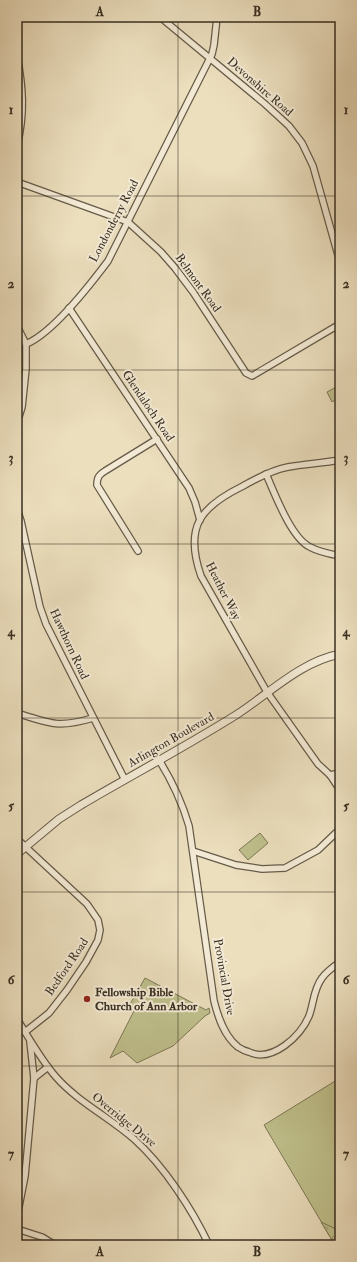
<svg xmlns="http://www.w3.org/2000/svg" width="357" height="1262" font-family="'IM FELL Double Pica',serif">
	<defs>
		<pattern id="forest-crowns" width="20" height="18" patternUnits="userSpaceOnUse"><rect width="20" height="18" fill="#bfc08c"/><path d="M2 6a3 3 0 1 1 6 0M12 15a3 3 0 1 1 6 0" fill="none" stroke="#9c9c72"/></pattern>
	</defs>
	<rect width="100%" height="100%" fill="#ecdfbe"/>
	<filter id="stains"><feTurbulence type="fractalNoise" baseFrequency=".005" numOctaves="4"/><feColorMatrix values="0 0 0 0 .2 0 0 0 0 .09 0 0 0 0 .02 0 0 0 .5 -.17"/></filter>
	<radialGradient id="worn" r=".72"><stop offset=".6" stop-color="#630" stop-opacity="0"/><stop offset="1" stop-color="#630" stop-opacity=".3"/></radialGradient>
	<g fill="#bfc08c" stroke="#7c7857">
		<path d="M340,385V397L332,402L327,392Z"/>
		<path d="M260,833L268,843L248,860L239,850Z"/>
		<path d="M145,978L206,1010L209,1008L210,1013L205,1016L173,1046L137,1063L123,1051L110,1058L135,1009L129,1006Z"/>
		<path d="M340,1078V1245H335L264,1125Z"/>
	</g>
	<path fill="url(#forest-crowns)" stroke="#7c7857" d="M321,1222L340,1231V1245H335Z"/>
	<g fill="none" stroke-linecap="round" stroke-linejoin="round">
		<g stroke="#665b49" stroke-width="8">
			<g id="minor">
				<path d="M160,17L265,104L289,126L302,143L313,166L340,262"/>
				<path d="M17,55C23,88 25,113 17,146"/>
				<path d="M17,182L128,222L161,252L175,268L193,292L246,373L252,376L340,324"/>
				<path d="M69,308L189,488L195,502L200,520"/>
				<path d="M17,326L26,344V369L22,407L17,423"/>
				<path d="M26,344C53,333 90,285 108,261L212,54L214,45L217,17"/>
				<path d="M340,460C323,463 305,464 288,467C272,470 257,478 243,486C200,507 184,527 201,576L267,692L318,764L330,775L340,790"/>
				<path d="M266,474C275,494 291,538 310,547C319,552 330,554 340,556"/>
				<path d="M17,509L21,521L40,607L46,624L125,780"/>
				<path d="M138,551L97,485C97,477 99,475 105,471L157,439"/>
				<path d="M17,713C50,724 59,728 93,718"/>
				<path d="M159,760C172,781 182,802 189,826L214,1001C218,1017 224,1036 238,1047C241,1049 245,1051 249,1052C272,1063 301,1036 309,1016C314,1003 313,990 322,978C326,972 333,967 340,962"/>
				<path d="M330,775L340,773"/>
				<path d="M17,839L87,904L98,920L100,930L98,940L86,962L67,990L49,1013L25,1032"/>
				<path d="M193,851L236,865L262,869L285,868L318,850L340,829"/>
				<path d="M17,1019C29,1038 41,1060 56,1077C78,1102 109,1117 134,1139C164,1166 192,1209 209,1245"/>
				<path d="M34,1078L48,1067"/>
				<path d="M17,1217L25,1176L34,1078L30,1042"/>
				<path d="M17,1229L42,1237L55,1245"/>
			</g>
		</g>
		<g stroke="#665b49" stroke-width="9">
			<path id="tertiary" d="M17,854L59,819L81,805C132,775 185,747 236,715C270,693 300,662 340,654"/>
		</g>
		<use href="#minor" stroke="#f3ead5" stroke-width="5.5"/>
		<use href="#tertiary" stroke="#f3ead5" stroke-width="7"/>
	</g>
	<path fill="none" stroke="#392f22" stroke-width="1" stroke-opacity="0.55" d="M178,17V1245M17,196H340M17,370H340M17,544H340M17,718H340M17,892H340M17,1066H340"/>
	<circle fill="#8f2418" stroke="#f3ead5" stroke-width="1.5" cx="87" cy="999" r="4"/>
	<g text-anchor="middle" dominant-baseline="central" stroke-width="4" stroke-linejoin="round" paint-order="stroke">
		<g font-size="12" fill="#392f22" stroke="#f3ead5">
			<text transform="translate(260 87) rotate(41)">Devonshire Road</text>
			<text transform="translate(114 221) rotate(-62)">Londonderry Road</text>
			<text transform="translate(198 283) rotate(54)">Belmont Road</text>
			<text transform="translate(148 406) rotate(56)">Glendaloch Road</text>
			<text transform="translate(223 591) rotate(63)">Heather Way</text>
			<text transform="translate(69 644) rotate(65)">Hawthorn Road</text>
			<text transform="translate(171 740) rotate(-30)">Arlington Boulevard</text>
			<text transform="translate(67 967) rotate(-56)">Bedford Road</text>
			<text transform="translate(224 977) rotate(80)">Provincial Drive</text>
			<text transform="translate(124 1120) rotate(39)">Overridge Drive</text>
		</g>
		<g font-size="12" font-weight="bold" fill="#392f22" stroke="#f3ead5" text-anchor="start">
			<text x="95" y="992">Fellowship Bible<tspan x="95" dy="14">Church of Ann Arbor</tspan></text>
		</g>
	</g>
	<rect width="357" height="1262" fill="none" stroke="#ecdfbe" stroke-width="44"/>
	<rect x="22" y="22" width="313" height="1218" fill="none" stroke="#392f22" stroke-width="1.5"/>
	<g font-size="13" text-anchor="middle" font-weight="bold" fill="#392f22">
		<text x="100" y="16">A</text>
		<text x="257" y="16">B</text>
		<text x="11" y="114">1</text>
		<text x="346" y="114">1</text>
		<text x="11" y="288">2</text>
		<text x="346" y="288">2</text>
		<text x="11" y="462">3</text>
		<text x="346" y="462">3</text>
		<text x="11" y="636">4</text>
		<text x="346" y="636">4</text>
		<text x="11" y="810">5</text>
		<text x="346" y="810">5</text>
		<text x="11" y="984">6</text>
		<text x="346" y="984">6</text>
		<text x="11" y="1158">7</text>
		<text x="346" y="1158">7</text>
		<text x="100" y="1256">A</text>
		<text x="257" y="1256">B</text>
	</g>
	<rect width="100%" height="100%" filter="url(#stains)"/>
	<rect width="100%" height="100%" fill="url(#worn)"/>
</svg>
